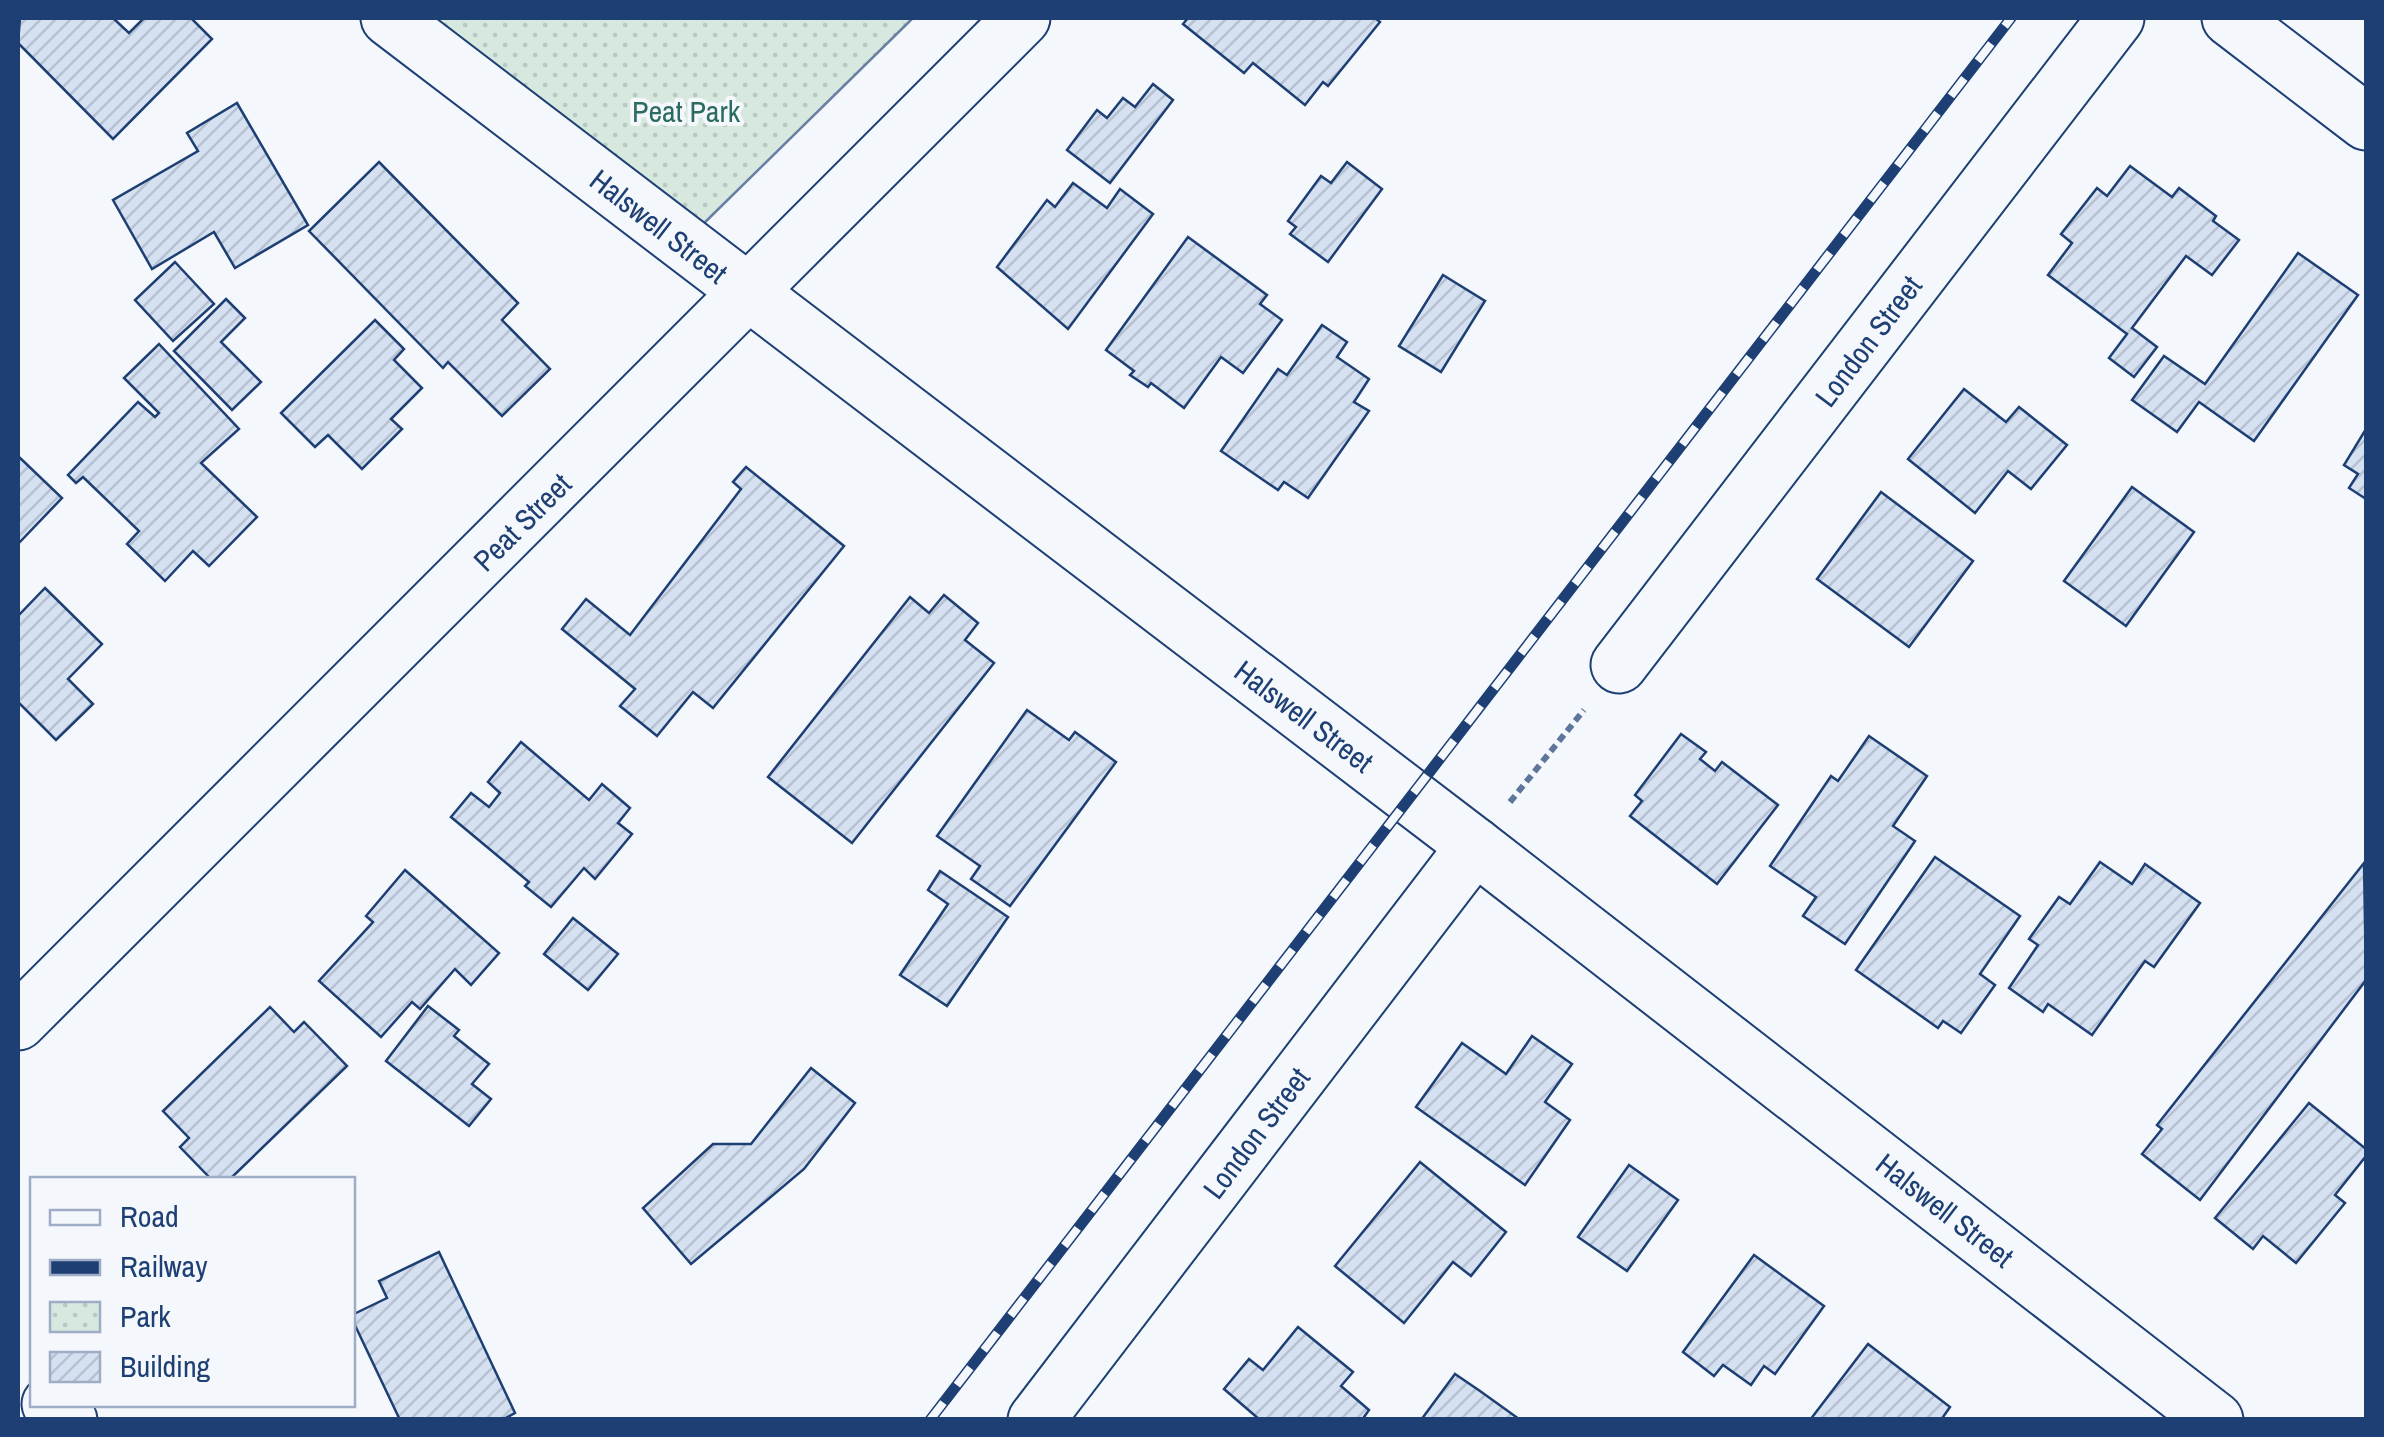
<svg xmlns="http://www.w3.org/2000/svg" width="2384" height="1437" font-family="'Archivo Narrow',sans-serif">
	<defs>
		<pattern id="park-dots" width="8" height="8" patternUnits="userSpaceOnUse" patternTransform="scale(2.5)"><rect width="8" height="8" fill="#d7e8df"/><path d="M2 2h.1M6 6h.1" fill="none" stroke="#b8c8c3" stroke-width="1.8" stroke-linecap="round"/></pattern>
		<pattern id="building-hatch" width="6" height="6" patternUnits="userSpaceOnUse" patternTransform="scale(2.5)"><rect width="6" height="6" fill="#d5e0f0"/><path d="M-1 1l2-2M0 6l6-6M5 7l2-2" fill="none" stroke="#b6c1d1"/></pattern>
	</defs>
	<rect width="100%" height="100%" fill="#f4f7fb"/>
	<path fill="url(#park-dots)" stroke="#687fa3" stroke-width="2.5" d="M414,18H913L694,233Z"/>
	<g fill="url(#building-hatch)" stroke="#1d3f73" stroke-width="2.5">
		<path d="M20,18H113L129,33L144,18H191L212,39L113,139L18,43Z"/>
		<path d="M1188,18H1375L1380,22L1328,86L1323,82L1305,105L1253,63L1244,73L1183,24Z"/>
		<path d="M1153,84L1173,100L1110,183L1067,150L1097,110L1107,118L1123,98L1135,107Z"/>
		<path d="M237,103L308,225L235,268L214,232L152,269L113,200L198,151L187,133Z"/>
		<path d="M379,162L518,303L502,320L550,369L502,416L448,362L443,368L309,231Z"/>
		<path d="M1347,162L1382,189L1328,262L1290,234L1296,227L1288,221L1321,176L1331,183Z"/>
		<path d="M2130,166L2172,197L2179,188L2216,216L2213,221L2239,240L2212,275L2186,256L2132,328L2157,347L2134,377L2109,358L2127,334L2048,275L2072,243L2061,234L2097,188L2107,196Z"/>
		<path d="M1073,183L1107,208L1120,189L1153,214L1068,329L997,267L1047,200L1055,207Z"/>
		<path d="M1188,237L1267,295L1260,304L1282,320L1243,373L1221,357L1184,408L1151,383L1148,387L1130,375L1134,371L1106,350Z"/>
		<path d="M2298,253L2358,295L2254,441L2199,402L2177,432L2132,400L2164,356L2205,384Z"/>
		<path d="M175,262L214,304L173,341L135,300Z"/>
		<path d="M1443,275L1485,301L1441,372L1399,346Z"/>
		<path d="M226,299L245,318L221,342L261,382L232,410L174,351Z"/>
		<path d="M375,320L404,349L394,360L422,388L391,419L402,429L362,469L328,435L315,447L281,413Z"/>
		<path d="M1322,325L1347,342L1337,357L1369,379L1354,402L1369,411L1308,498L1284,482L1278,490L1221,451L1278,369L1287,375Z"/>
		<path d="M159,344L239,429L201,463L257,517L209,566L193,551L165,581L127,544L139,531L83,477L76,483L68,475L138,402L155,417L159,413L124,378Z"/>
		<path d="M1964,389L2006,422L2019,407L2067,445L2031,489L2008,471L1975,513L1908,459Z"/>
		<path d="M2366,429V499L2349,488L2358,474L2344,465Z"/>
		<path d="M18,456L62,498L18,544Z"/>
		<path d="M746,467L844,546L713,708L693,692L657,736L620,706L635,689L562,629L586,599L630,635L741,489L733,482Z"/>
		<path d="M2132,487L2194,532L2126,626L2064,581Z"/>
		<path d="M1881,492L1973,561L1909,647L1817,579Z"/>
		<path d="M45,588L102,644L68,679L93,704L56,740L18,702V616Z"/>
		<path d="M944,595L978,623L965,640L994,663L852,843L768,777L910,597L929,613Z"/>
		<path d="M1027,710L1069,740L1075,732L1116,762L1010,906L971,879L980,866L937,836Z"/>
		<path d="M1681,734L1706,752L1700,759L1715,771L1722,762L1778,805L1717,884L1630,816L1642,801L1635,795Z"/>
		<path d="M1869,736L1927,776L1893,826L1915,841L1845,944L1803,916L1816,897L1770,866L1831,776L1838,781Z"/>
		<path d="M521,742L589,800L602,784L630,808L618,823L632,834L595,879L584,868L551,907L525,886L529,882L451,817L471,793L489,807L500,793L488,782Z"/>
		<path d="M1935,857L2020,916L1980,974L1995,985L1961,1033L1943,1021L1938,1028L1856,970Z"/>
		<path d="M2100,862L2132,884L2145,864L2200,903L2154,967L2145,961L2092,1035L2048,1004L2043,1012L2009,988L2038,945L2029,939L2059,897L2070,904Z"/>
		<path d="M2364,863L2366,980L2200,1200L2142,1154L2162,1129L2157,1125Z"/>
		<path d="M405,870L499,953L471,985L455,969L420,1009L412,1002L381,1037L319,981L373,922L366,916Z"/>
		<path d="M940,871L1008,917L947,1006L900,975L948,904L928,890Z"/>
		<path d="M573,918L618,954L588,990L544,954Z"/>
		<path d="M428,1006L459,1030L454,1036L489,1064L472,1084L491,1099L469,1126L386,1061Z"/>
		<path d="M270,1007L294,1032L304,1022L347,1066L229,1180H212L180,1147L189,1138L163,1111Z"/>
		<path d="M1532,1036L1572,1064L1545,1102L1570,1120L1525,1185L1416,1107L1462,1043L1506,1074Z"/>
		<path d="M811,1068L855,1103L804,1169L691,1264L643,1208L713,1144H751Z"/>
		<path d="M2309,1103L2366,1149V1156L2335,1195L2345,1203L2296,1263L2263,1236L2253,1249L2215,1218Z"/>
		<path d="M1420,1162L1506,1232L1471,1276L1453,1262L1404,1323L1335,1266Z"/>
		<path d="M1629,1165L1678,1200L1627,1271L1578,1237Z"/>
		<path d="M439,1252L515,1413L502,1420H400L352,1319V1315L387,1298L379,1281Z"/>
		<path d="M1754,1255L1824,1306L1775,1374L1764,1366L1751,1385L1723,1365L1714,1376L1683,1352Z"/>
		<path d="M1298,1327L1353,1372L1341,1386L1369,1410L1362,1420H1260L1224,1389L1249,1359L1263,1370Z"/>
		<path d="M1868,1344L1950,1407L1941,1420H1810Z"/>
		<path d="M1455,1374L1480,1391L1519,1419L1421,1420Z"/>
	</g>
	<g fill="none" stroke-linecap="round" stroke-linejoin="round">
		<g stroke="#1d3f73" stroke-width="59">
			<g id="street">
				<path d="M2230,18L2366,122"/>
				<path d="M1619,665L2116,18"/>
				<path d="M18,1022L1022,18"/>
				<path d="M50,1404L69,1420"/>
				<path d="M1036,1420L1475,846"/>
			</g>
		</g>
		<g stroke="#1d3f73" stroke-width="59">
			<path id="secondary" d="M389,18L1475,846L2215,1420"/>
		</g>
		<path stroke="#5e769c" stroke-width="6" stroke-dasharray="8 5" stroke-linecap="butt" d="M1510,802L1584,710"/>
		<use href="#street" stroke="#f4f7fb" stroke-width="55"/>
		<use href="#secondary" stroke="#f4f7fb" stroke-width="55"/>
		<g stroke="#1d3f73" stroke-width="11">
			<path id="rail" d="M930,1420L2011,18"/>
		</g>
		<use href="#rail" stroke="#f4f7fb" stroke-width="8" stroke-dasharray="22" stroke-linecap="butt"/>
	</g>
	<g text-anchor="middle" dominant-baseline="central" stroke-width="8" stroke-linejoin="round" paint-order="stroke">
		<g font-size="30" fill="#2c6c60" stroke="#f4f7fb">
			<text x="686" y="111">Peat Park</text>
		</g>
		<g font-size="30" fill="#1d3f73" stroke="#f4f7fb">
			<text transform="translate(659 226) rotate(38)">Halswell Street</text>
			<text transform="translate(1868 341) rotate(-53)">London Street</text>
			<text transform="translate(522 522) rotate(-45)">Peat Street</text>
			<text transform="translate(1304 716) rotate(37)">Halswell Street</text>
			<text transform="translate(1256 1133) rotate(-53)">London Street</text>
			<text transform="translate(1945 1210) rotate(38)">Halswell Street</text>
		</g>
	</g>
	<rect width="2384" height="1437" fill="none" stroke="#1d3f73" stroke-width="40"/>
	<rect x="30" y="1177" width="325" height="230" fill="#f4f7fb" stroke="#9eadc5" stroke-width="2.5"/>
	<rect x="50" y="1210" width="50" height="15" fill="#f4f7fb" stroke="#9eadc5" stroke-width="2.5"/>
	<text x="120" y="1227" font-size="30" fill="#1d3f73">Road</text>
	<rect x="50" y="1260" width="50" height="15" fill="#1d3f73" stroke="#9eadc5" stroke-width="2.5"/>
	<text x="120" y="1277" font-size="30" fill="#1d3f73">Railway</text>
	<rect x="50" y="1302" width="50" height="30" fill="url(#park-dots)" stroke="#9eadc5" stroke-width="2.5"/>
	<text x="120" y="1327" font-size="30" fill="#1d3f73">Park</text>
	<rect x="50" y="1352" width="50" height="30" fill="url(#building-hatch)" stroke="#9eadc5" stroke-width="2.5"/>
	<text x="120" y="1377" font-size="30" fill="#1d3f73">Building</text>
</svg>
